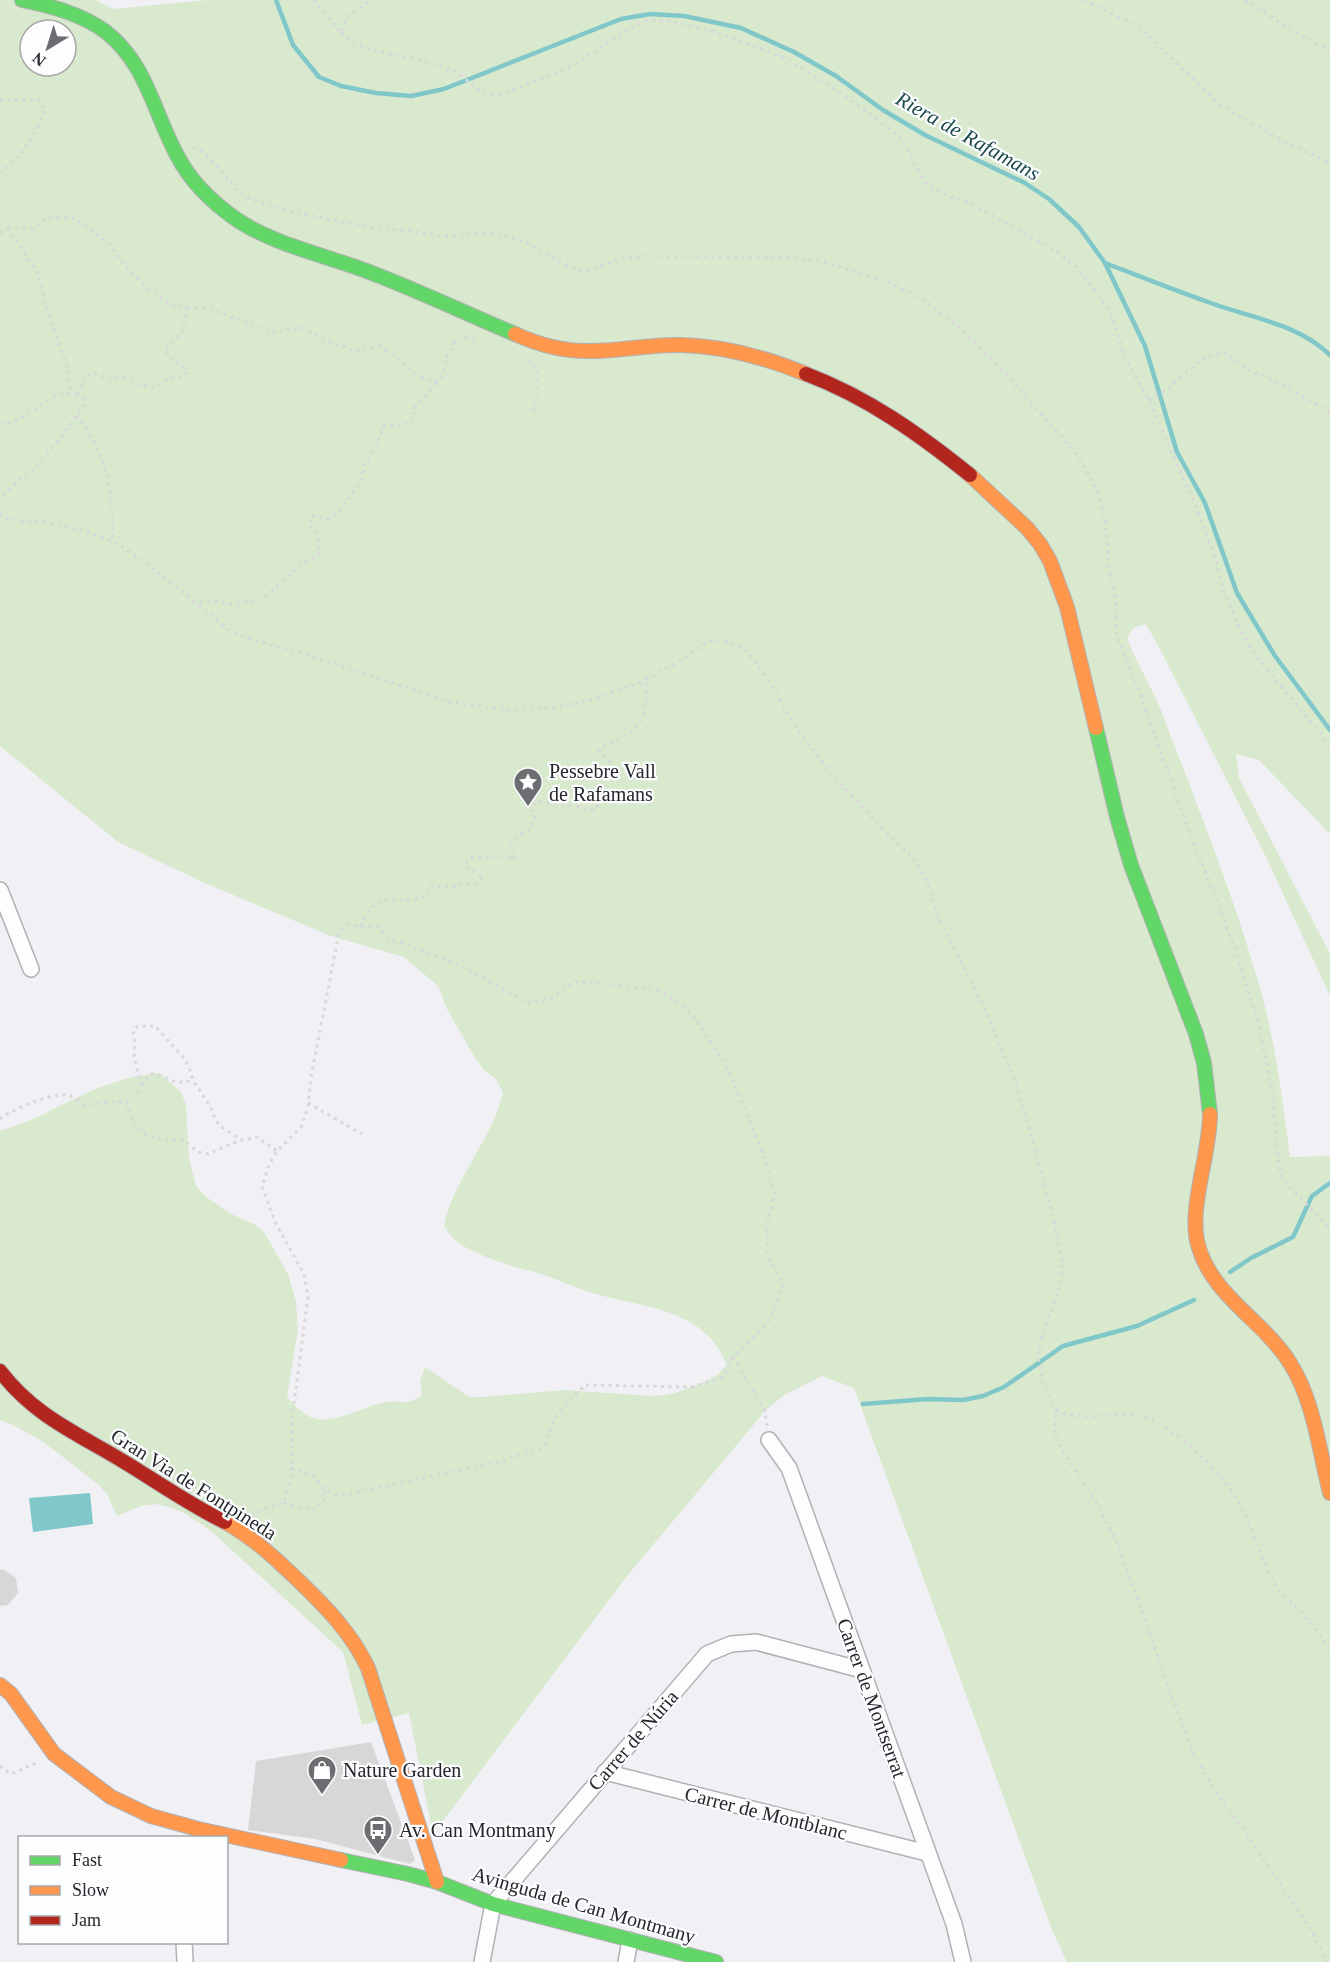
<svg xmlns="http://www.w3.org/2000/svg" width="1330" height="1962" font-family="'Times New Roman',serif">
	<rect width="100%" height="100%" fill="#f0f0f5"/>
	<path fill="#d9e9ce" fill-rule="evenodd" d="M0,0H96L113,9L208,0H1330V834L1259,760L1236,754L1239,778L1330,954V996L1267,859L1160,649L1146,624L1133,628L1127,638C1136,662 1150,684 1160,708C1196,802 1235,898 1262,995C1276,1048 1283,1103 1290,1157L1330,1156V1962H1067L1052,1930L854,1388L822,1376L784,1395L765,1411L627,1576L433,1834L409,1713L362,1725L343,1652L210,1530L184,1513L170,1507L155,1504L141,1506L117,1516L107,1494L98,1484L42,1441L11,1424L0,1420V1131C13,1126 27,1122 40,1116C77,1097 117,1076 159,1073L181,1092L186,1105L189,1158L196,1186L205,1196L229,1213L254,1224L264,1232L288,1274L296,1302L298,1330L287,1397C295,1406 305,1417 317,1419C334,1423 364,1407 381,1403C400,1398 404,1408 422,1395L420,1381L425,1367L469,1397H482L564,1390L651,1396L665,1395L679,1392L704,1382L717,1375L727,1365C705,1309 646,1308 596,1294C574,1288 553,1277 531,1271C510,1266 471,1254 455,1240C450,1236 447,1230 444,1225C455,1177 491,1141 503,1093L496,1079L484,1070L475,1058L447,1009L438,986L404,957L331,936L207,884L118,842L0,746ZM30,30H66V66H30Z"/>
	<path fill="#80c7c9" d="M90,1493L93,1524L33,1532L29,1498Z"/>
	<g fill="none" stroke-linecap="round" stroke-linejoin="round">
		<g stroke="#80c7c9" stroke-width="4.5">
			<path d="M276,0L293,45L319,77L341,86L376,93L411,96L444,89L621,19L650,14L684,16L741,28L794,52L836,76L883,110L925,135L1025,183L1049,199L1079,227L1105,263L1145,346L1177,452L1205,503L1237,593L1275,656L1330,730"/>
			<path d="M1105,263C1139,276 1174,290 1208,302C1250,318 1297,323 1330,355"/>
			<path d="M1230,1272L1251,1258L1293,1237L1312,1196L1330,1183"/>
			<path d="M863,1404L928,1399L963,1400L983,1396L1004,1387L1063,1346L1137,1326L1194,1300"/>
		</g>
	</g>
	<g fill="#d8d7d8">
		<path d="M3,1569L16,1578L18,1593L8,1605L0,1606V1570Z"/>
		<path d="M371,1742L411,1849L415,1860L410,1864L315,1839L248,1830L256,1761Z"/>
	</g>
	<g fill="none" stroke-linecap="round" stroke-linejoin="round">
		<g stroke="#b1b1b5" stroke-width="18">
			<g id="street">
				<path d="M0,890L31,969"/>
				<path d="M769,1440L789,1468L954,1924L963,1962"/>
				<path d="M605,1772L927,1853"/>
				<path d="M184,1942L185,1962"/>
				<path d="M482,1962L493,1904L707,1654L731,1644L756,1642L862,1670"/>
				<path d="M626,1962L630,1940"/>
			</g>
		</g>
		<g stroke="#b1b1b5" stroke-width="16">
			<g id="fast">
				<path d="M22,0C51,6 82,14 106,32C147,64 154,114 178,157C191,182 211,201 233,217C271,244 321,254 364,270C415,289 465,313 515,334"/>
				<path d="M1096,728L1117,817L1131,865L1196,1034L1204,1063L1210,1114"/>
				<path d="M341,1860L408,1874L437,1882L493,1904L716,1962"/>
			</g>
		</g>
		<g stroke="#b1b1b5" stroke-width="16">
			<g id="slow">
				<path d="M515,334C537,344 561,351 586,351C618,352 649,344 681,345C723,346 767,358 806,374"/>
				<path d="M970,475L1027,528L1040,544L1050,561L1067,607L1096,728"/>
				<path d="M1210,1114C1210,1155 1188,1208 1198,1245C1212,1296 1263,1320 1290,1363C1314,1401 1319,1450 1330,1493"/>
				<path d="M225,1522C254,1538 276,1559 300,1582C327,1608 352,1634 368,1668L437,1882"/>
				<path d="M0,1685L11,1694L54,1754L111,1797L151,1816L198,1829L341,1860"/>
			</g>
		</g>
		<g stroke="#b1b1b5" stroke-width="16">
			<g id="jam">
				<path d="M806,374C867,397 919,434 970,475"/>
				<path d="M0,1371C35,1417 79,1434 126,1463C159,1483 190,1505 225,1522"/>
			</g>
		</g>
		<g stroke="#d8d8d9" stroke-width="3" stroke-dasharray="3 4.5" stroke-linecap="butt">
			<path d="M314,0L341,33L348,16L366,4L368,0"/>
			<path d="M1084,0L1139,27L1220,105L1285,142L1330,163"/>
			<path d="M1245,0L1285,26L1330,51"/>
			<path d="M341,33L353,42L371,50L425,61L455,71L483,93L500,95L574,65L627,30L648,20L669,21L713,31L785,58L847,97L880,121L902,139L924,182L944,194L968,202L1055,250L1077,268L1096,291L1113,318L1125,358L1149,400L1200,517L1215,558L1225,594L1242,633L1255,655L1330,745"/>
			<path d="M0,100L38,99L45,110C33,141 24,151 0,173"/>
			<path d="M193,147L205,153L239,192L252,200L293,212L379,229L412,230L425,234L446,236L488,233L497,234L527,243L570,267L582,271H589L618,259L645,256L779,257L820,261L886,281L924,300L954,323L1005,374L1061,436L1078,456L1097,490L1105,518L1109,567L1117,607L1116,626L1117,637L1136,683L1181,809L1235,949L1259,1025L1272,1091L1279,1168L1285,1182L1330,1228"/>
			<path d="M8,229H32L46,218H75L109,244L126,267L150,290L173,306L208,308L273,333L301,327L323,339L355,351L380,346L420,376L437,382L444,373L446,357L459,336L479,340"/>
			<path d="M0,233L8,229L37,272L47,310L68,369L70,393"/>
			<path d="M529,360L537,367L536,399L533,412"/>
			<path d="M77,394L82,386L83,378L94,373L109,379L122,377L140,385L154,387L169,379L186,375V368L171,359L165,349L183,332L186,307"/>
			<path d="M1149,400L1166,390L1205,357L1226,353L1248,370L1278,382L1330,412"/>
			<path d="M77,415C106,454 115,494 112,542"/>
			<path d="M0,424C6,423 13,422 19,419C38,410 60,383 83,398L84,405C69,427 53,449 34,468C23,479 9,486 0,499"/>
			<path d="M0,514L2,517L23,522H45L89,532L120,545L152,568L228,629L254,641L298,652L450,702L507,710L555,708L598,698L641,682L680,661L707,642L717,640L731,642L746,650L766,677L800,733L828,769L879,826L914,859L926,879L939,918L984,1007L1017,1086L1050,1204L1062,1260L1061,1281L1057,1296L1042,1334L1038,1356L1043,1383L1050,1401L1056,1410L1055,1432L1057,1442L1096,1502L1117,1542L1173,1699L1194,1755L1223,1803L1240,1824L1311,1930L1327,1962"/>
			<path d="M192,601H212L229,604L262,600L300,565L318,556L319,536L309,524L312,515L328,519L339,512L362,479L364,465L375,450L383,426L412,423L414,408L437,382"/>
			<path d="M360,926C382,884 389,906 424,897L431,885C442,887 452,889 461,883L472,885L484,878L464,865L472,858L501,856L515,859L512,849L511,840L530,829L535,818L531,811L537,801L595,810L604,797L599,789L598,781L611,764L599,750C608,743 618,740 628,734C646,722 648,700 646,679"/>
			<path d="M141,1085L150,1074C167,1073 170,1088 193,1080"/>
			<path d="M126,1102L139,1091L141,1085L134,1057L135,1043L133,1031L138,1026H155L183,1057L189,1067L193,1080L211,1108L216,1121L223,1128L242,1140"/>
			<path d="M308,1103L362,1134"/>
			<path d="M0,1119C12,1109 51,1093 67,1095C73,1096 78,1101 83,1105L118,1101L126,1102L134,1127L147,1135L159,1139L184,1140L198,1152L208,1154L238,1141L257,1137L277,1151"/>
			<path d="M1056,1410C1089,1425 1116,1408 1146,1418C1176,1428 1225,1475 1239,1503C1254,1530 1261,1561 1277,1587C1283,1596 1292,1603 1299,1610C1311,1623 1321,1635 1330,1650"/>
			<path d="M291,1468L315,1477L325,1490L340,1496L502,1461L544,1447L555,1417L585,1385L692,1387L723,1377L732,1358"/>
			<path d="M284,1502L294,1507L316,1509L324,1501L325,1490"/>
			<path d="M252,1517L260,1511L284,1502L291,1476L292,1419L308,1297L304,1274L275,1222L262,1187L268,1168L273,1157L279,1149L301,1127L308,1107L311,1077L339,933L347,925L379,927L388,940L399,942L462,966L528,1003L551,998L575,981L589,982L658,990L679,1003L696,1019L728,1069L761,1149L775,1193L767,1226L768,1256L783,1285L768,1322L733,1357L765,1411L767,1426"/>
			<path d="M0,1766L11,1774L38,1762"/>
		</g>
		<use href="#street" stroke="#fdfdfe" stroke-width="15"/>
		<use href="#fast" stroke="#63d668" stroke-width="14"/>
		<use href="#slow" stroke="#ff974d" stroke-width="14"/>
		<use href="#jam" stroke="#b3261e" stroke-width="14"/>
	</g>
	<defs>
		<g id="sight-pin" transform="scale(1.5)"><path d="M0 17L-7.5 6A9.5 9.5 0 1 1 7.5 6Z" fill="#6c6d70" stroke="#fcfdff"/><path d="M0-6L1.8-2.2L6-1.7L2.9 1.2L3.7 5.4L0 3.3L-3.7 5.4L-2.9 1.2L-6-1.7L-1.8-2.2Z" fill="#fff"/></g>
		<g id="shop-pin" transform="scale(1.5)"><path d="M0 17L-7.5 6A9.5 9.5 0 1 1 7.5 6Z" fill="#6c6d70" stroke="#fcfdff"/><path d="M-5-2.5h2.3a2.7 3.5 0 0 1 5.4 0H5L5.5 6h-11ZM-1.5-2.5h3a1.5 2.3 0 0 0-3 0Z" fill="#fff"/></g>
		<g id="bus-pin" transform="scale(1.5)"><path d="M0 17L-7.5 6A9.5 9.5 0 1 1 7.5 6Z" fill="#6c6d70" stroke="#fcfdff"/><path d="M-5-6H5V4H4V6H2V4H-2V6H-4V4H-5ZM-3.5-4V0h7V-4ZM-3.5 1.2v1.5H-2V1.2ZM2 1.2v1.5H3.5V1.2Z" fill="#fff"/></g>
	</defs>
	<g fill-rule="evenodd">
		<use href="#sight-pin" x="528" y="782"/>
		<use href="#shop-pin" x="322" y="1770"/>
		<use href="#bus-pin" x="378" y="1830"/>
	</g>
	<g text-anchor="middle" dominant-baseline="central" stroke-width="4.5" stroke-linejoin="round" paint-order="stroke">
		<g font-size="20" fill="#252629" stroke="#fcfdff" text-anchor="start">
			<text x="549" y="771">Pessebre Vall<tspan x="549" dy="23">de Rafamans</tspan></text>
			<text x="343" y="1770">Nature Garden</text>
			<text x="399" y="1830">Av. Can Montmany</text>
		</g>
		<g font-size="20" fill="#252629" stroke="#fcfdff">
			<text transform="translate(194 1484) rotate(32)">Gran Via de Fontpineda</text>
			<text transform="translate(872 1698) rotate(70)">Carrer de Montserrat</text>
			<text transform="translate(633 1740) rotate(-49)">Carrer de Núria</text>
			<text transform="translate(766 1813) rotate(14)">Carrer de Montblanc</text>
			<text transform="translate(584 1905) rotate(16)">Avinguda de Can Montmany</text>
		</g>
		<g font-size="21" font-style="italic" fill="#1d4a4b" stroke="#fcfdff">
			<text transform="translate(968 136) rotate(29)">Riera de Rafamans</text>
		</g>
	</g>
	<rect x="18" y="1836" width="210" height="108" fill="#fcfdff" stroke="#a6a7a9" stroke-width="1.5"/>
	<rect x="30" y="1856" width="30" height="9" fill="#63d668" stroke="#a6a7a9" stroke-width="1.5"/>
	<text x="72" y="1866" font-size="18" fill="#252629">Fast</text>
	<rect x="30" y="1886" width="30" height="9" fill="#ff974d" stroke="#a6a7a9" stroke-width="1.5"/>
	<text x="72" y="1896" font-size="18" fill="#252629">Slow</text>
	<rect x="30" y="1916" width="30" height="9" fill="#b3261e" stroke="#a6a7a9" stroke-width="1.5"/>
	<text x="72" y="1926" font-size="18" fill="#252629">Jam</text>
	<g transform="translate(48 48) rotate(218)"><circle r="28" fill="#fcfdff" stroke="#a6a7a9" stroke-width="1.5"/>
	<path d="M0-4.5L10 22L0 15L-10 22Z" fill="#6c6d70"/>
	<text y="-9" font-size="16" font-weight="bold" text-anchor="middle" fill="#252629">N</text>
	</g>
</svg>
